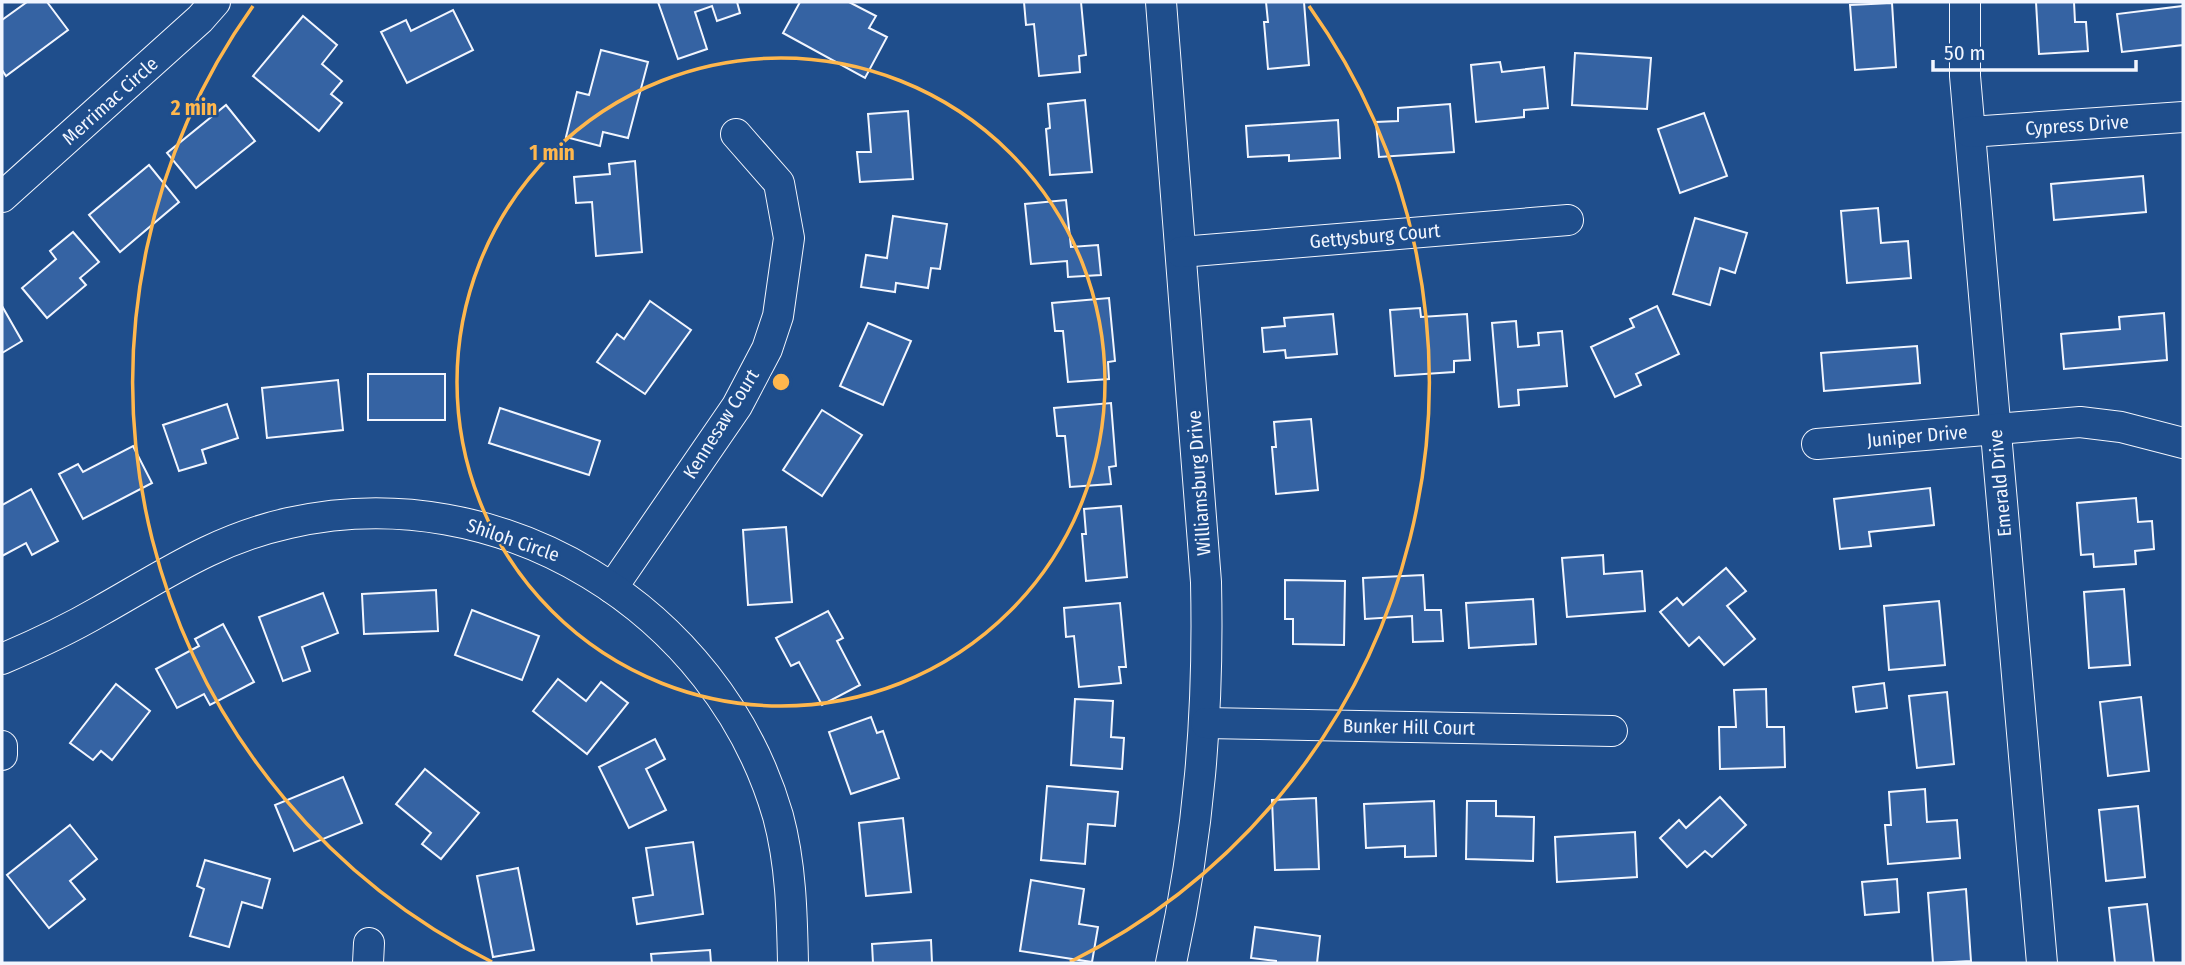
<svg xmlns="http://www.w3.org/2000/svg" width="2185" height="965" font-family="'Fira Sans Condensed',sans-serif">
	<rect width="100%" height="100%" fill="#1f4e8c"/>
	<g fill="#3563a3" stroke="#f2f6ff" stroke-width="2">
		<path d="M27,2H47L68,30L6,76L2,70V20Z"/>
		<path d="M658,2H737L740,13L717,21L712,6L695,12L707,49L678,59Z"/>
		<path d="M800,2H849L876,16L869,28L887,37L865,78L783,33Z"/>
		<path d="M1024,2H1081L1086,55L1079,56L1080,72L1039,76L1034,24L1026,25Z"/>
		<path d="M1266,2H1304L1309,65L1268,69L1264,22H1268Z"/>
		<path d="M2036,2H2074L2075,22H2086L2088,51L2039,54Z"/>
		<path d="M1892,3L1896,67L1855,70L1850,5Z"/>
		<path d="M2183,6V45L2122,52L2117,14Z"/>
		<path d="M453,10L473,50L407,83L381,32L406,20L411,31Z"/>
		<path d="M303,16L337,45L322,64L342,81L331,94L342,103L319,131L253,76Z"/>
		<path d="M601,50L648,62L628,138L603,132L600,146L566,137L577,92L589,95Z"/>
		<path d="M1575,53L1651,58L1647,109L1572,105Z"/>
		<path d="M1500,62L1502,72L1544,67L1548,108L1524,110V117L1476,122L1471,65Z"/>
		<path d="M1085,100L1092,172L1050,175L1046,129L1050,128L1048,104Z"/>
		<path d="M1450,104L1454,152L1379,157L1376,122L1398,121V108Z"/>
		<path d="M226,105L255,141L196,188L167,153Z"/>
		<path d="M908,111L913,179L860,182L857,152H871L868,114Z"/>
		<path d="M1704,113L1727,176L1680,193L1658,129Z"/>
		<path d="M1338,120L1340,158L1289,161V155L1248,157L1246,126Z"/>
		<path d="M635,161L642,252L596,256L592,202L576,203L574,177L610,174L609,164Z"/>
		<path d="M149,165L179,202L120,252L89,215Z"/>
		<path d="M2143,176L2146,212L2054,220L2051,184Z"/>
		<path d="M1066,200L1071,247L1098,245L1101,275L1068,277L1067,261L1031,264L1025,204Z"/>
		<path d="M1878,208L1881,243L1908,241L1911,278L1847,283L1841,211Z"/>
		<path d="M893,216L947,224L940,269L931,268L928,288L896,283L895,292L861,287L866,255L887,258Z"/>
		<path d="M1695,218L1747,233L1735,273L1720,268L1710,305L1673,294Z"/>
		<path d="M73,232L99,262L80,278L86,285L47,318L22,288L56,259L50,251Z"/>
		<path d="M1109,298L1115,361L1108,362L1109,379L1068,382L1063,331H1055L1052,303Z"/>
		<path d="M650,301L691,330L645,394L597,362L617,334L624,339Z"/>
		<path d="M2,306L22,341L2,353Z"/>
		<path d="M1657,306L1679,354L1636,374L1641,385L1615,397L1591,347L1634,327L1630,319Z"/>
		<path d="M1420,308L1421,317L1467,314L1470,360L1454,361V372L1395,376L1390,310Z"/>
		<path d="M2164,313L2167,360L2064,369L2061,334L2120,329L2119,317Z"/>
		<path d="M1333,314L1337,354L1286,358L1285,350L1264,352L1262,328L1285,326L1284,318Z"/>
		<path d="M1516,321L1518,347L1539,345L1538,333L1562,331L1567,386L1518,390L1519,405L1499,407L1492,323Z"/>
		<path d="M868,323L911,341L883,405L840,386Z"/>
		<path d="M1917,346L1920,383L1824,391L1821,353Z"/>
		<rect x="368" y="374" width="77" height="46"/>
		<path d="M338,380L343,430L267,438L262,388Z"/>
		<path d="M1111,403L1116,466L1109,467L1111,484L1070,487L1065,436H1057L1054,408Z"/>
		<path d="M227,404L238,438L202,450L206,463L179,471L163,425Z"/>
		<path d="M500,408L600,441L589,475L489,443Z"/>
		<path d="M822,410L862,435L822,496L783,470Z"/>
		<path d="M1311,419L1318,490L1276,494L1272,447H1276L1274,422Z"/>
		<path d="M133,446L152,483L83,519L59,474L78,464L83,472Z"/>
		<path d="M1930,488L1934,525L1869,532L1871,546L1840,549L1834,499Z"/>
		<path d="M31,489L58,541L32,555L26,543L2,556V505Z"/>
		<path d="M2136,498L2138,522L2152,521L2154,549L2135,551L2136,564L2094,567L2093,554L2081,555L2077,503Z"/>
		<path d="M1121,506L1127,577L1086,581L1082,534H1086L1084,509Z"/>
		<path d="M786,527L792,602L748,605L743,530Z"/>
		<path d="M1603,555L1604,574L1642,571L1645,611L1567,617L1562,558Z"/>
		<path d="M1726,568L1746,591L1727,606L1755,639L1724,665L1699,637L1689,646L1660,612L1677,598L1683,605Z"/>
		<path d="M1423,575L1425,610H1441L1443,641L1413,642L1412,616L1365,619L1363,578Z"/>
		<path d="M1285,580L1345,581L1344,645L1293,644V619H1285Z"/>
		<path d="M2124,589L2130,665L2089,668L2084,592Z"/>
		<path d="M436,590L438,631L364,634L362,594Z"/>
		<path d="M323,593L338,633L302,647L310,671L283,681L259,617Z"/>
		<path d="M1533,599L1536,644L1469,648L1466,603Z"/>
		<path d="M1939,601L1945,665L1889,670L1884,606Z"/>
		<path d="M1120,603L1126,667H1119L1121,683L1079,687L1074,636L1066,637L1064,608Z"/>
		<path d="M472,610L539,636L522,680L455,655Z"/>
		<path d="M828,611L843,638L837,641L860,685L822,705L799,662L791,666L776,638Z"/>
		<path d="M223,624L254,682L210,705L204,694L177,708L156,669L199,646L195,639Z"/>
		<path d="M558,679L586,701L601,682L628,703L587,754L533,711Z"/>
		<path d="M1884,683L1887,708L1856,712L1853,687Z"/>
		<path d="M116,684L150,711L112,760L101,751L93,760L70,743Z"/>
		<path d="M1766,689L1767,727H1784L1785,767L1720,769L1719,727H1736L1734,690Z"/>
		<path d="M1947,692L1954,764L1917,768L1909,696Z"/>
		<path d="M2141,697L2149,771L2108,776L2100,702Z"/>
		<path d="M1075,699L1113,701L1111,737L1124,738L1122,769L1071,765Z"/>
		<path d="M871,717L877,733L883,731L899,778L851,794L829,732Z"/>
		<path d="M655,739L665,759L646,769L666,810L629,828L599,767Z"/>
		<path d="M425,769L479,813L441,859L422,844L431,833L396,804Z"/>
		<path d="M343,777L362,823L294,851L275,805Z"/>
		<path d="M1047,786L1118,792L1115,826L1088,824L1085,864L1041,860Z"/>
		<path d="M1925,789L1927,822L1957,820L1960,858L1888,864L1885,825H1891L1889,792Z"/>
		<path d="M1720,797L1746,825L1712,857L1705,851L1687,867L1660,838L1679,820L1686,828Z"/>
		<path d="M1316,798L1319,869L1275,870L1272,800Z"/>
		<path d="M1434,801L1436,856L1405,857V846L1366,848L1364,804Z"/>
		<path d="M1467,801H1496V816L1534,817L1533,861L1466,859Z"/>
		<path d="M2138,806L2145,877L2106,881L2099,810Z"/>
		<path d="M903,818L911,892L866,896L859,823Z"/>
		<path d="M70,825L97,859L70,881L85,899L49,928L7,875Z"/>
		<path d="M1635,832L1637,877L1557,882L1555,837Z"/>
		<path d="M693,842L703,914L637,924L633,898L653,895L646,848Z"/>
		<path d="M205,860L270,879L262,908L242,902L229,947L190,936L204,889L197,886Z"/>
		<path d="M518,868L534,950L493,957L477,876Z"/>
		<path d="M1897,879L1899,912L1865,915L1862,882Z"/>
		<path d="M1031,880L1084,889L1079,924L1098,927L1092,962L1020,951Z"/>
		<path d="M1966,889L1971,961L1933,963L1928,893Z"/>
		<path d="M2147,904L2154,963H2115L2109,908Z"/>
		<path d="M1255,927L1320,936L1317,963H1276V961L1251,958Z"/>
		<path d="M931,940L932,963H873L872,944Z"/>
		<path d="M710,950L711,963H652L651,954Z"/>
	</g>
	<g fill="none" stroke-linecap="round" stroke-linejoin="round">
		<g stroke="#f2f6ff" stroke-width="32">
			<g id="minor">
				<path d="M1161,2L1206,582C1209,714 1199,834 1171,963"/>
				<path d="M1965,2V76L2042,963"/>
				<path d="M1970,132L2183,117"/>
				<path d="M2,197L200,19L215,2"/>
				<path d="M1181,252L1568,220"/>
				<path d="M1817,444L2080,422L2121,427L2183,443"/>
				<path d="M612,588L737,406L767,349L778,316L789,238L779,183L736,134"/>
				<path d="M2,659C35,645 69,629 100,611C164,575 216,539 289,523C500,475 718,609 778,816C791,864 792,914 793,963"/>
				<path d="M1206,723L1612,731"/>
				<path d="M2,746V755"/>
				<path d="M368,963L369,943"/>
			</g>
		</g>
		<use href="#minor" stroke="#1f4e8c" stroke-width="30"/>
	</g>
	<g fill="none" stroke="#ffb74d" stroke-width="3.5">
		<circle cx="781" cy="382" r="324"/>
		<path d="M492 962A648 648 0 0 1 253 6M1309 6A648 648 0 0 1 1070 962"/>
	</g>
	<g text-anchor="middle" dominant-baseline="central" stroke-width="5" stroke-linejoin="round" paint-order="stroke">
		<g font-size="19" fill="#f2f6ff" stroke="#1f4e8c">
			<text transform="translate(110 101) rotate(-42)">Merrimac Circle</text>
			<text transform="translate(2077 125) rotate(-4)">Cypress Drive</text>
			<text transform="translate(1375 236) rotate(-5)">Gettysburg Court</text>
			<text transform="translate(721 424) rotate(-58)">Kennesaw Court</text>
			<text transform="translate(1917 436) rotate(-5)">Juniper Drive</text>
			<text transform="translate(1199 483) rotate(-94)">Williamsburg Drive</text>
			<text transform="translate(2000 483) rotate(-95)">Emerald Drive</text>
			<text transform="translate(513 540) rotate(19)">Shiloh Circle</text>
			<text transform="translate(1409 727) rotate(1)">Bunker Hill Court</text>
		</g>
	</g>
	<circle cx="781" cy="382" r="10" fill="#ffb74d" stroke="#1f4e8c" stroke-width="3.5"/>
	<g font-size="21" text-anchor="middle" font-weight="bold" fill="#ffb74d" stroke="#1f4e8c" stroke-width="5" stroke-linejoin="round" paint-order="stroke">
		<text x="194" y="115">2 min</text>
		<text x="552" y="160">1 min</text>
	</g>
	<rect width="2185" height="965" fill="none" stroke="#f2f6ff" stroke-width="7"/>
	<path d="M1933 60v10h203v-10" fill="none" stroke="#f2f6ff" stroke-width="3.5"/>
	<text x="1944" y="60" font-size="21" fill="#f2f6ff" stroke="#1f4e8c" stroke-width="5" paint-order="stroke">50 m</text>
</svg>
